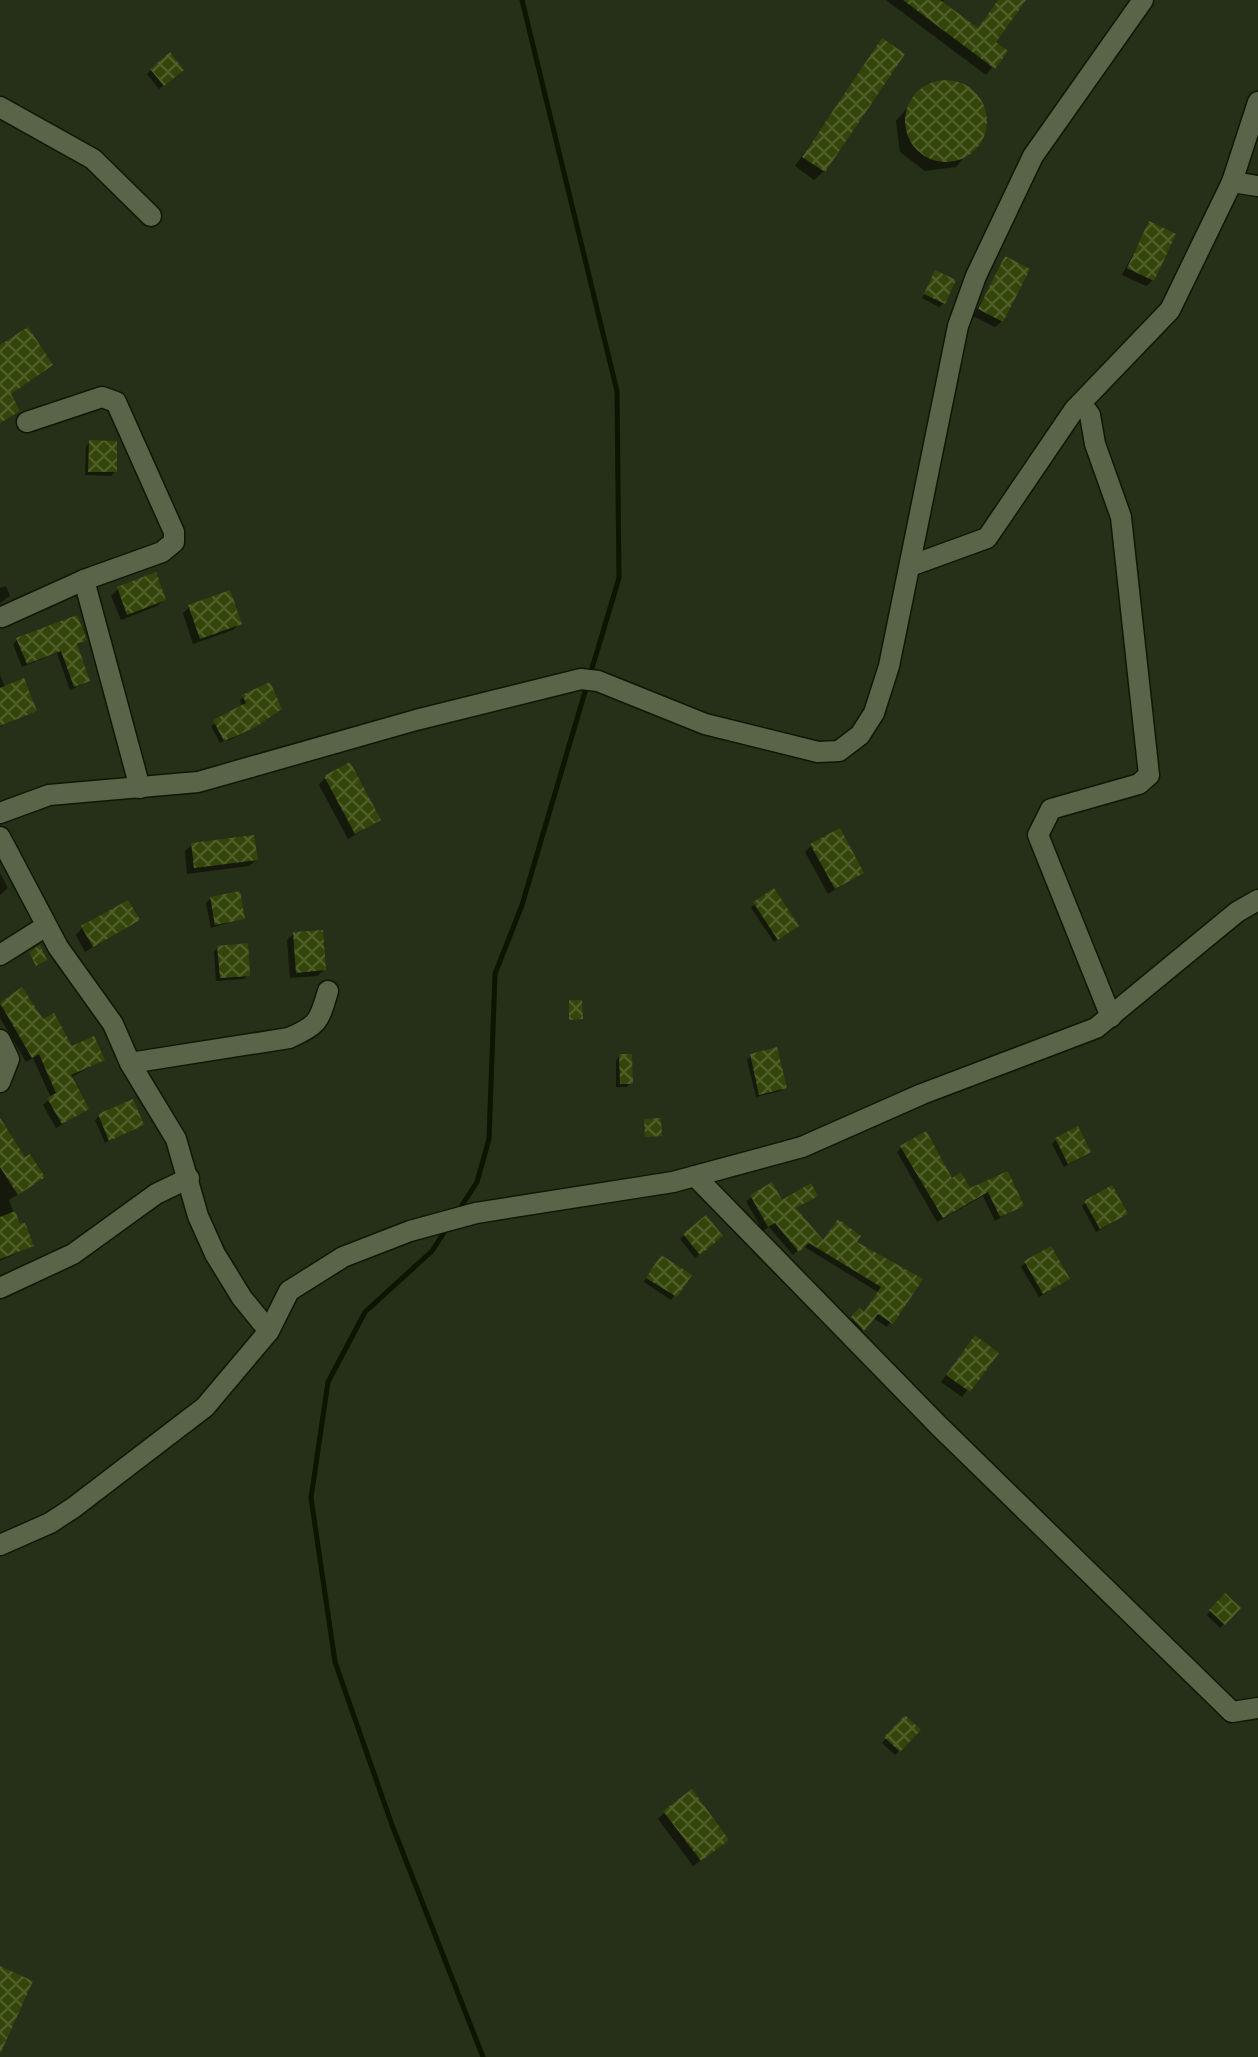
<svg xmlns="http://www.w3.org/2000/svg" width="1258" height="2057" font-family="Literata,serif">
	<defs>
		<pattern id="building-cross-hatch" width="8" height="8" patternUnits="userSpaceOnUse" patternTransform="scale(2)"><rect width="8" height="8" fill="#334509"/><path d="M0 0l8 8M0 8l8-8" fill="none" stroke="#50602c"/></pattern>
	</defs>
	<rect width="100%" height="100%" fill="#262f17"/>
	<g fill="#0007">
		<path d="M886,0H944L941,3L977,30L998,0H1023L993,42L1005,51L986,75Z"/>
		<path d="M882,41L824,171L814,180L795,166Z"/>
		<path d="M151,70L177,74L159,89L147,74Z"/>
		<path d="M956,82L981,101L985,132L956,167L925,171L900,152L896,121L926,86Z"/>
		<path d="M1149,224L1153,280L1146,286L1122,275Z"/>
		<path d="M1006,258L1002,321L995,327L973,316Z"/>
		<path d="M936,273L944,303L939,307L922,298Z"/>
		<path d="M90,442L115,471L111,476L85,475L86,446Z"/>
		<path d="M6,586L10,596L0,603V588Z"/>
		<path d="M118,589L164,600L157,606L121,620L111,596Z"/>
		<path d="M190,607L239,624L233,630L193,644L183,613Z"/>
		<path d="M17,640H84L76,646L88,681L70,690L57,653L22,667L13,644Z"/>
		<path d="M0,675L5,688L34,710L0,727Z"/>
		<path d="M244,697L275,712L228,741L227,739L220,743L211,726L243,707L240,700Z"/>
		<path d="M325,778L378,820L348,839L319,785Z"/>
		<path d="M192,845L256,860L249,866L187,874L185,851Z"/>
		<path d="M812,845L862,873L828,894L805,852Z"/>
		<path d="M0,873L8,888L0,895Z"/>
		<path d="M210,899L243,918L211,928L206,903Z"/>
		<path d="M755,904L793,930L774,942L751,908Z"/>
		<path d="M137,920L85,952L76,935L82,928Z"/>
		<path d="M294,934L324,970L317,976L290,978L287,940Z"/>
		<path d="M218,947L248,975L244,979L216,981L214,952Z"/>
		<path d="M22,990L42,1022L71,1049L102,1060L70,1078L87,1109L56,1128L43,1105L51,1098L33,1058L26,1062L0,1018V1005Z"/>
		<path d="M620,1056L631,1083L627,1087H616V1060Z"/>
		<path d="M751,1056L785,1087L781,1091L756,1097L747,1060Z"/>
		<path d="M99,1116L141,1125L105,1143L95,1120Z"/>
		<path d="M0,1119L37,1182L9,1200L19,1227L31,1246L0,1261Z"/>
		<path d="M1056,1140L1089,1152L1064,1167L1052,1144Z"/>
		<path d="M902,1147L970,1191L1007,1173L1022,1205L995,1221L983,1196L937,1222L897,1152Z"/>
		<path d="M771,1185L781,1203L816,1195L795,1209L822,1242H854L920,1280L887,1327L873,1318L859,1334L848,1323L859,1311L863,1314L878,1292L803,1246L793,1255L769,1227L763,1231L746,1201Z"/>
		<path d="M1086,1202L1122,1217L1096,1232L1082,1206Z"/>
		<path d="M684,1235L717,1240L695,1258L680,1239Z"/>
		<path d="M657,1261L689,1275L671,1300L644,1282Z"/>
		<path d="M1025,1263L1067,1279L1039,1297L1021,1267Z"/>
		<path d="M969,1344L996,1353L962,1397L941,1382Z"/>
		<path d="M1225,1596L1238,1608L1220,1628L1207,1615Z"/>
		<path d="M905,1718L918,1730L895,1755L882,1743Z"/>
		<path d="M665,1812L720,1846L693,1866L658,1819Z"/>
	</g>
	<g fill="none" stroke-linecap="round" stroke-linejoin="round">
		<g stroke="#0c1400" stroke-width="5">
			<path d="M522,0L617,391L619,578L590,675"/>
			<path d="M457,1213L477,1182L489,1139L495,974L522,905L587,685"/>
			<path d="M447,1228L432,1251L365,1312L328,1382L311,1498L335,1662L392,1825L483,2057"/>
		</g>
	</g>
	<g fill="url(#building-cross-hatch)">
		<path d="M903,0H940L978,28L998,0H1026L996,42L1008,51L995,69Z"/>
		<path d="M882,38L905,54L825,172L802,157Z"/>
		<path d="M170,52L184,70L164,86L150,69Z"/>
		<circle cx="946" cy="121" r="41"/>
		<path d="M1149,221L1176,234L1154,281L1127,268Z"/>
		<path d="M1005,256L1030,269L1003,322L978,309Z"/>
		<path d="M935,270L956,280L945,304L924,294Z"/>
		<path d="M28,327L53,365L11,394L20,411L0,423V345Z"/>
		<path d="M89,440L117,441V472H88Z"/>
		<path d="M156,572L166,600L127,615L117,587Z"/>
		<path d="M230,590L242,624L200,639L188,605Z"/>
		<path d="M77,615L87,640L77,644L90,681L74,687L61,651L27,664L16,638Z"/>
		<path d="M24,678L37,711L0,726V688Z"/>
		<path d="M270,682L282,709L254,728L224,741L213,720L246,703L242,695Z"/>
		<path d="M350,762L381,820L355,834L324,776Z"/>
		<path d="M840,828L864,873L835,889L810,844Z"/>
		<path d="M254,835L258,860L194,868L191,843Z"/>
		<path d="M774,888L799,926L778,940L753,902Z"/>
		<path d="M240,891L245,919L215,925L210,897Z"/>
		<path d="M128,900L140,920L93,947L81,926Z"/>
		<path d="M323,930L326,970L296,973L293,932Z"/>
		<path d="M248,943L250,976L220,978L217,946Z"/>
		<path d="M40,945L47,960L36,966L29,952Z"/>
		<path d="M22,987L43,1019L54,1013L72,1046L94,1036L105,1060L71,1075L89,1109L62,1124L47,1098L56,1093L39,1054L32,1058L0,1003Z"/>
		<path d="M569,1000H582L583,1019L569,1020Z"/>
		<path d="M777,1047L787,1088L759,1095L750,1054Z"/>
		<path d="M619,1054H632L633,1084H620Z"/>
		<path d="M133,1099L144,1125L109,1141L98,1114Z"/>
		<path d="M0,1118L25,1157L30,1154L45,1177L18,1195L0,1167Z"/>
		<path d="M661,1118L662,1136L645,1137L644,1119Z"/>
		<path d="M1078,1126L1091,1152L1068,1164L1055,1138Z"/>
		<path d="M926,1131L952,1178L961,1172L970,1188L1008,1171L1024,1206L1000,1217L988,1192L943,1218L900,1146Z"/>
		<path d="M772,1182L782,1200L811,1183L818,1196L796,1208L823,1240L838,1219L861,1236L857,1242L923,1279L893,1324L878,1314L864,1331L851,1317L859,1308L864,1312L881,1287L809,1243L799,1252L775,1223L768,1227L750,1195Z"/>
		<path d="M1112,1185L1128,1214L1100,1229L1084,1201Z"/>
		<path d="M15,1211L20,1224L25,1223L34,1246L0,1259V1217Z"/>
		<path d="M706,1215L723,1236L700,1255L683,1234Z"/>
		<path d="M1051,1246L1070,1279L1043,1294L1024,1261Z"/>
		<path d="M661,1255L692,1275L677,1297L646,1278Z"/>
		<path d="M975,1335L999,1353L970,1392L946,1375Z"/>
		<path d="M1225,1593L1241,1608L1225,1625L1209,1610Z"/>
		<path d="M905,1715L921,1730L900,1752L884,1737Z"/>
		<path d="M692,1789L729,1840L701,1861L663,1811Z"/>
		<path d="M0,1966L33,1981L0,2054Z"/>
	</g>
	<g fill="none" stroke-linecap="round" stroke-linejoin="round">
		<g stroke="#0f1702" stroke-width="23">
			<g id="minor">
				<path d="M0,107L93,159L151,216"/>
				<path d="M1232,182L1258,186"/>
				<path d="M1081,403L1090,415L1095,444L1121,517L1149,775L1139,784L1051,809L1038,835L1111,1017"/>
				<path d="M27,422L102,397L116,402L174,532V542L162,552L84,580L140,788"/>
				<path d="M910,566L987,538L1074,410L1170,310L1232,182L1258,102"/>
				<path d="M2,617L84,580"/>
				<path d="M0,813L49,795L198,782L416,720L581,679L598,681L705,724L818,752L839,751L860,735L874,713L889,666L958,326L976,276L1033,156L1143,0"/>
				<path d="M0,837L58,947L113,1024L130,1063L176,1139L198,1216L215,1254L242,1298L269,1331"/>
				<path d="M0,955L46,926"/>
				<path d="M0,1040L9,1059L0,1082"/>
				<path d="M130,1063L289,1038C319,1025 319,1021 328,991"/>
				<path d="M695,1176L939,1426L1232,1712L1258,1708"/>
				<path d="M0,1288L73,1254L156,1194L189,1178"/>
				<path d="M0,1545L50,1523L73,1508L205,1407L269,1331L289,1291L343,1257L410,1231L476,1213L673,1182L802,1147L922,1094L1096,1028L1237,912L1258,900"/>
			</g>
		</g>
		<use href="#minor" stroke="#596449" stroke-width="20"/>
	</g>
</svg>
